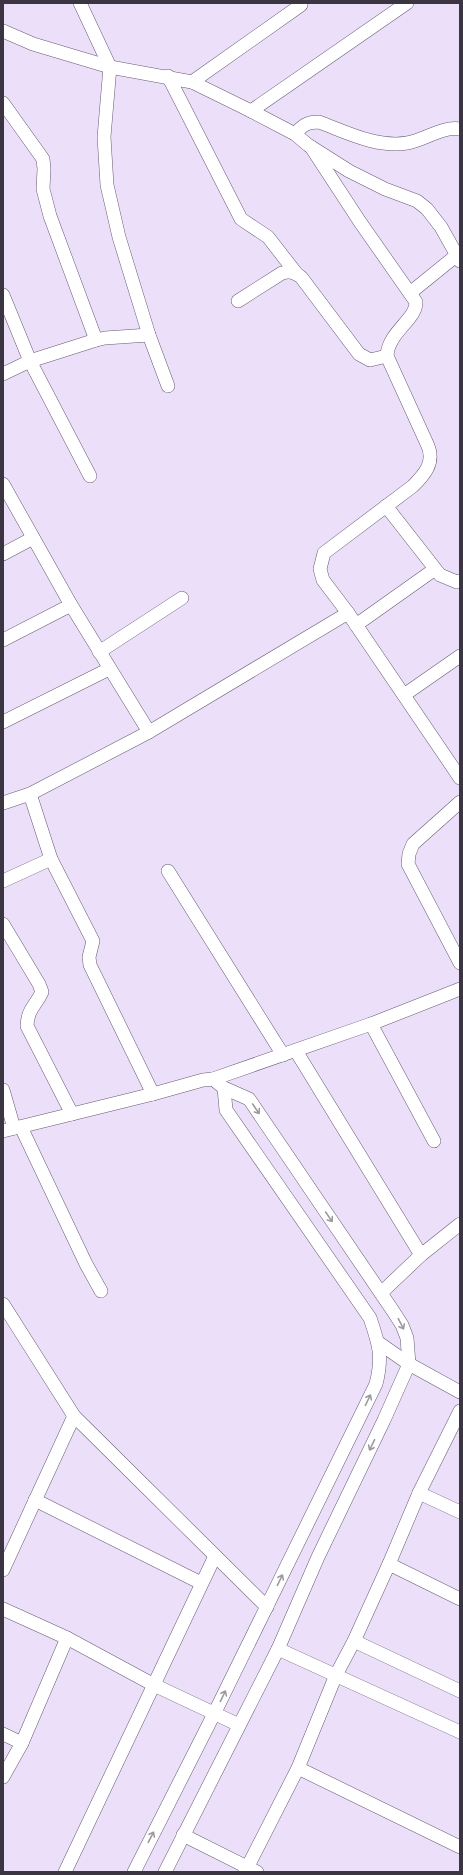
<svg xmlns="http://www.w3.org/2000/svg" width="463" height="1875" font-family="'Noto Sans',sans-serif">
	<rect width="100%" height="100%" fill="#ebdff9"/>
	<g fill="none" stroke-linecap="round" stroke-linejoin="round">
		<g stroke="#665c72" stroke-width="14">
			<g id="minor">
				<path d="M80,3L110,67L104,137L107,185L119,237L149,335L168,386"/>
				<path d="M3,31L33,44L110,67L192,82L251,111L295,134L308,145L349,171L385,189L417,201L427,209L441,227L460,261"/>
				<path d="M168,76L241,219L268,237L296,273"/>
				<path d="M192,82L301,5"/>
				<path d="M3,103L43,159L44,169L43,189L50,216L96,340"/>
				<path d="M251,111L407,3"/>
				<path d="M295,134C303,125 307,122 319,122C346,132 377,148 407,143C425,140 442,126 460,129"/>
				<path d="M311,147L360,222L416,302C417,319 388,332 387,356L428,446C435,463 424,475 413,486L324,553L320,569L323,580L348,613L460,778"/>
				<path d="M410,293L457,255"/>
				<path d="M3,295L30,361L90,476"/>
				<path d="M238,301L282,273C290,271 294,272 301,277L359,354L370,360L387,356"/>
				<path d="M3,374L30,361L96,340L105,338L149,335"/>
				<path d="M3,484L71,605L149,732"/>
				<path d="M386,506L440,575L457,582L460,581"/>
				<path d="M3,554L33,538"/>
				<path d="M356,625L435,569"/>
				<path d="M3,640L71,605"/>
				<path d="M99,652L182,598"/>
				<path d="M404,695L460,656"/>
				<path d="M3,722L109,669"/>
				<path d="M460,802L413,844L409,854L408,864L460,963"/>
				<path d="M3,803L30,794L149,732L348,613"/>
				<path d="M51,859L93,941L89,957L90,965L153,1094"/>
				<path d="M168,871L283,1055"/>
				<path d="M3,881L51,859L30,794"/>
				<path d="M3,924L39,984L42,992C35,1007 28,1008 27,1026L72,1114"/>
				<path d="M371,1024L434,1141"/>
				<path d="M296,1051L421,1255"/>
				<path d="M213,1079L371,1024L460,989"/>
				<path d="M3,1090L14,1128"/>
				<path d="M21,1127L86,1264L101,1291"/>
				<path d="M3,1131L153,1094L203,1080L213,1079L224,1088L249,1099L393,1311L402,1325L407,1338L409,1364L384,1420L318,1557L278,1649L165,1872"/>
				<path d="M381,1293L421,1255L460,1224"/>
				<path d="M3,1304L74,1416L267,1607"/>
				<path d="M379,1343L409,1364L460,1392"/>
				<path d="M419,1493L460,1512"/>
				<path d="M35,1500L201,1583"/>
				<path d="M389,1564L460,1599"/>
				<path d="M3,1570L74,1416"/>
				<path d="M3,1609L67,1638L154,1685L239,1725"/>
				<path d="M354,1641L460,1691"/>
				<path d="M278,1649L460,1732"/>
				<path d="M3,1734L22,1743"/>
				<path d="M298,1768L460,1847"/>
				<path d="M3,1777L22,1743L67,1638"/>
				<path d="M183,1835L257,1872"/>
				<path d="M65,1872L215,1556"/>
				<path d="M134,1872L214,1714L376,1384C383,1357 379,1344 370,1318L226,1110L224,1088"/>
				<path d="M245,1872L298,1768L336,1675L354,1641L389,1564L419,1493L460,1411"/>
			</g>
		</g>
		<use href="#minor" stroke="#fff" stroke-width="13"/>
	</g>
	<defs><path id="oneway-shaft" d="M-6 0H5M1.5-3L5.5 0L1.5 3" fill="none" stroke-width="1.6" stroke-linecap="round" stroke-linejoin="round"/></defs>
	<g stroke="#9c9aa0">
		<use href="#oneway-shaft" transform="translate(256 1109) rotate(56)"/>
		<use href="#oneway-shaft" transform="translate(329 1217) rotate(56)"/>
		<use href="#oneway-shaft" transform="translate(401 1324) rotate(63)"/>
		<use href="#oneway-shaft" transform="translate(368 1400) rotate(-64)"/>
		<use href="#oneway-shaft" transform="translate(372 1445) rotate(116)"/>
		<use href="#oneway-shaft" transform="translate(280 1580) rotate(-64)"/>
		<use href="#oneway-shaft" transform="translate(223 1696) rotate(-64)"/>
		<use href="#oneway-shaft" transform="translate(151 1837) rotate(-63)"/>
	</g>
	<rect width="463" height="1875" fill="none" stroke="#3a3540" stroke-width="8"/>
</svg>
